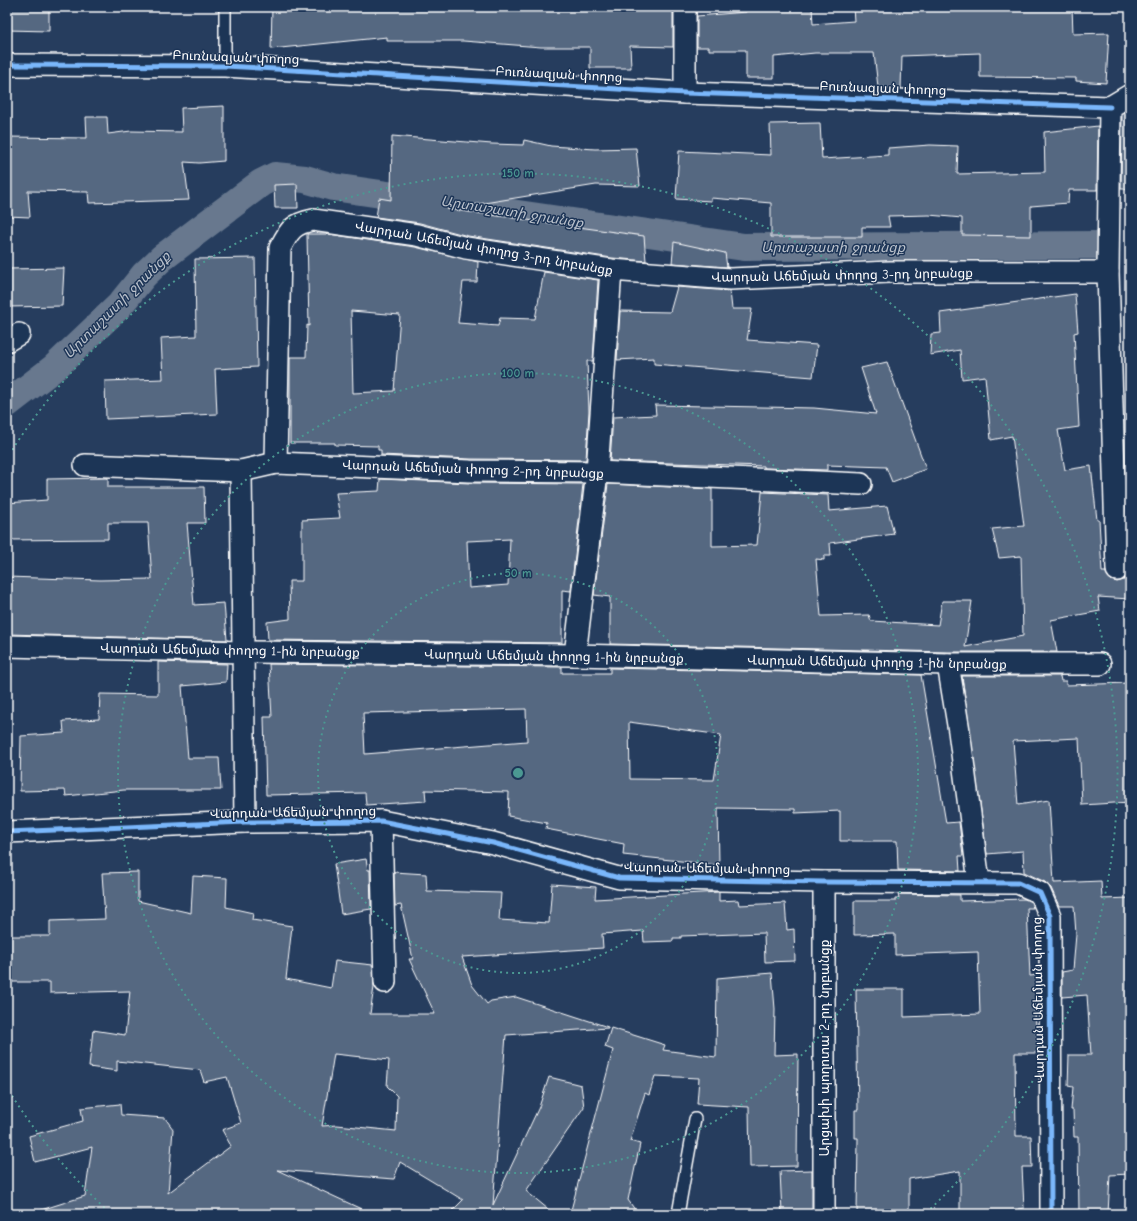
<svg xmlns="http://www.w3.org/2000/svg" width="1137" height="1221" font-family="'Comic Neue','Noto Sans Armenian',sans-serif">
	<rect width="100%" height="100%" fill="#263d5e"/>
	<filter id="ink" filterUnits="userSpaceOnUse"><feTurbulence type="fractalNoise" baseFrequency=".025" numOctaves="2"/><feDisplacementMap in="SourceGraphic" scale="8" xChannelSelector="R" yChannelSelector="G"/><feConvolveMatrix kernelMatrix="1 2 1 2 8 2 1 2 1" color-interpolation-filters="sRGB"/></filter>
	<g filter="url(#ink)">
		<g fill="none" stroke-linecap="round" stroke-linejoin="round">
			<path stroke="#67788e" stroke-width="28" d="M7,404L55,367L119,306L144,275L162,258L261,183L275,176L305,179L333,187L744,247L1102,245"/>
		</g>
		<g fill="#556781" stroke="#fff" fill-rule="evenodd">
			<path d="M7,7H49V31L7,30Z"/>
			<path d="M272,7H673V47L630,46L631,68H590V47H541L463,41H387V37L271,49Z"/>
			<path d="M746,7H812L813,24L854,21L853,7H1072L1073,34L1109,33L1106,83L1076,81V78L980,77V53L902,56L901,88L878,87L874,53H815L774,57V78H746V50H709V47H697V16L746,12Z"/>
			<path d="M224,106V161L199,163L184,162L189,200L89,203L88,192L28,191L30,217L7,216V137L87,138L86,117H107L108,134L131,131L182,132L181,108Z"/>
			<path d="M1130,109V189H1121L1122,114Z"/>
			<path d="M820,123L822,159L888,155V148L930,145L958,146L957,174L1045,172L1044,132L1098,126L1097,190H1069L1068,203L1031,206V236L962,235V218L929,215L888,216L890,227H862V237H771V203L711,198V201L676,199L679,151L771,155L770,124Z"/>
			<path d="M392,136L492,144L523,145L524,140L551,146L595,149L636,148L640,186L596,185L447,209L644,236L646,261L612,258L468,236L420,223L376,217L379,198L391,200Z"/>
			<path d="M297,184L298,208H275L274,185Z"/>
			<path d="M307,234H328L415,247L478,262L477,282H463L458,323L498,326L500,318L535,319L544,272L598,280L593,361H587L589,411L586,460L470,459L381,455V450H378V446L335,445V443H290V357H306L307,325L309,326ZM351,311L400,315L394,391L353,393Z"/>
			<path d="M674,242L725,253L727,267L672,263Z"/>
			<path d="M255,258L257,367L215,369L217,414L106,419L105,381L163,379L161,338L196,336L195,259Z"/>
			<path d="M64,268L62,306L7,307V269Z"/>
			<path d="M677,287L730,291L732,309H752L747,340L817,345L813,377L654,364V358L617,360L620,311L670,312Z"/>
			<path d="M1075,294L1078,332L1074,333L1079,427L1058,430L1065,470L1091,466L1097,520H1099L1102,572H1106L1111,580L1117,582L1124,580L1130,572V599L1098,597L1100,611L1051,620L1057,652H948L610,644V597L594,595L608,484L712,489V546L757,545L762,492L828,495L829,511L887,506L894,534L830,543L831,556H824V560L816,559L821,616L869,615L871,621L938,625L942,601H972L965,647L1023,636L1021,556L999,558L992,529L1024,526L1012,436L991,440L985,376L962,379L960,350L930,355L931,334L941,333L940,313Z"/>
			<path d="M887,362L926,469L892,482L886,467L827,465V470L764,468V466L610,461L613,417L656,415L655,405L814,408L876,414L861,368Z"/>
			<path d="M108,478V487H204L205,523H187L194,605L224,603L227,640L7,634V577L100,580L152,579L148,523H108V539L7,540V503L47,500V479Z"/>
			<path d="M380,479L470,483L583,484L571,591L562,590V643L268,640L267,622L290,619L289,581H302V520L340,518L336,493L379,491ZM510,539L508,585L469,588L467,541Z"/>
			<path d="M158,662L227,664L226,682L182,686L188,758H219L221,790H124L66,796L65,790L20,791L21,736L64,733L63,721L99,719L100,694L158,695Z"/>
			<path d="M269,664L562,667V673H610V668L921,675L946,823L959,822L963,856H959L960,871L898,870L897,841H840V811L795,813V809L718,808L719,865L623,855L624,844L546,829L547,823L508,816L509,792L425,790L426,801L366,805L365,793L266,795L264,717H272ZM526,709L527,741L365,754L363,713ZM629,722L721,735L714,780L630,779Z"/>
			<path d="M962,676H1060L1061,681H1066V685L1130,683V802L1082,805L1079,738L1013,741L1018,805L1049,800L1054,883L1101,881L1102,899L1130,898V1174L1110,1175L1108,1214H1079L1078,1137H1074L1073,1110H1071L1073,1087L1068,1086L1069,1055H1091L1087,995L1062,997V972L1073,970L1076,934L1074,906H1059L1051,888L1045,882L1024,872L1023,851L987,854Z"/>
			<path d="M366,859L368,870H370L371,909L341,914L334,864Z"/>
			<path d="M138,872V901L191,913L193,876L227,878L226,907L253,913L252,920L292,926L286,979L331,988L335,961L373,965L374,987L370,1014H435L409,959H413L401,905L395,906L394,872L426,874L427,891L501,893L499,920L549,923L552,884L596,887L595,899L719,892V901L738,900L739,905L785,903L787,930L794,929L795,961L765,962L764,933L681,936V938H673V941L644,942L643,931L602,934L603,948L462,957L472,985L487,1004L491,1001L516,997L608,1027V1028L506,1035L493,1205L539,1107L549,1077L581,1085L584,1107L526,1191L554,1214H449L463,1200L400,1162L394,1179L277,1170L372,1214H42L41,1210L85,1196L92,1147L35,1162L29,1136L83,1121L81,1108L120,1104L121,1115L165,1118L173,1129L168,1193L231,1146L222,1130L241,1123L227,1077L204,1082L200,1070L117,1061V1071L89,1067L93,1030L125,1035L130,991L50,993V982H7V936H50V921L105,919L102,873ZM334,1054L389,1060L387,1086L397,1096L396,1131L337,1125L322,1126Z"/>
			<path d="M898,894L960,895V901L1025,899L1031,902L1033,908H1027L1030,976L1038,975V999H1034L1038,1053H1015L1016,1136H1031L1032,1167H1022L1024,1208L1018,1209V1214H960V1171L909,1179V1214H857L858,1138H855V1110H858L856,989H904V1017L980,1014L978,952L895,955V934L854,935V901H895V899H899Z"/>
			<path d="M772,973L775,1009L774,1055L798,1054L797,1166L750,1167L749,1107L697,1104L699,1078L655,1076L649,1095L645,1093L630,1141L640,1144L628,1200L638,1214H570L613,1050L605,1047L611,1028L665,1045L663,1050L716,1057L717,978Z"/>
			<path d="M812,1170V1214H782L780,1171Z"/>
		</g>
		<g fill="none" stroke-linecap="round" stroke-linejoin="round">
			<g stroke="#fff" stroke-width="14">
				<g id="service">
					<path d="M225,66V7"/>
					<path d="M678,1214L695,1119"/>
				</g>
			</g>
			<g stroke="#fff" stroke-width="24">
				<g id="minor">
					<path d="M685,7V93"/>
					<path d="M7,65L225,66L685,93L1110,107"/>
					<path d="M7,341L19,334"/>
					<path d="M276,463L280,248C289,231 292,224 313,220L417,235L466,248L611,270L730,279L890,272H1108"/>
					<path d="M85,465L241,471L276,463L470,471L597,472L861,484"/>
					<path d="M241,471L245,822"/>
					<path d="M1117,570L1108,272L1110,107L1130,95"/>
					<path d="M7,646L243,652L575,655L948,664H1100"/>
					<path d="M575,655L597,472L611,270"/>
					<path d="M948,664L959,731L979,882"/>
					<path d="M381,821L385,982"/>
					<path d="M7,832L245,822L381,821L493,843L619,878L824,882L1018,883L1040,893L1050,916L1051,1214"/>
					<path d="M824,882V1214"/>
				</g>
			</g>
			<use href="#service" stroke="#1d3557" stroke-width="11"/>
			<use href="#minor" stroke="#1d3557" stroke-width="21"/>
			<g stroke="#1d3557" stroke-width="8">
				<g id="cycleway">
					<path d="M7,65L225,66L685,93L1110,107"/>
					<path d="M7,832L245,822L381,821L493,843L619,878L824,882L1018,883L1040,893L1050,916L1051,1214"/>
				</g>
			</g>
			<use href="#cycleway" stroke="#7ab7fb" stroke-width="5"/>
		</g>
	</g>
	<g fill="none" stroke="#4b9892" stroke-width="2" stroke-dasharray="2 4">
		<circle cx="518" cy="773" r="200"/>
		<circle cx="518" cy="773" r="400"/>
		<path d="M109 1212A600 600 0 0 1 9 1091M9 455A600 600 0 1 1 927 1212"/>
	</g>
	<g text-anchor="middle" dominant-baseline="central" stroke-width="3" stroke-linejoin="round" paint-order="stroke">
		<g font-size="13" fill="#fff" stroke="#1d3557">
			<text transform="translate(236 57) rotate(2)">Բուռնազյան փողոց</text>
			<text transform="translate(559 74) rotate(3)">Բուռնազյան փողոց</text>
			<text transform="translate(883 88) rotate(2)">Բուռնազյան փողոց</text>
			<text transform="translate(484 248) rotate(10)">Վարդան Աճեմյան փողոց 3-րդ նրբանցք</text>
			<text transform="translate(842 275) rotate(-1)">Վարդան Աճեմյան փողոց 3-րդ նրբանցք</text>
			<text transform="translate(473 469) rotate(2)">Վարդան Աճեմյան փողոց 2-րդ նրբանցք</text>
			<text transform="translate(230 650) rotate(1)">Վարդան Աճեմյան փողոց 1-ին նրբանցք</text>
			<text transform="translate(554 656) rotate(1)">Վարդան Աճեմյան փողոց 1-ին նրբանցք</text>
			<text transform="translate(877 662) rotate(1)">Վարդան Աճեմյան փողոց 1-ին նրբանցք</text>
			<text transform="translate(293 812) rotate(-1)">Վարդան Աճեմյան փողոց</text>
			<text transform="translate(707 868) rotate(1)">Վարդան Աճեմյան փողոց</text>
			<text transform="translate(1038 1000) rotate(-91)">Վարդան Աճեմյան փողոց</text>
			<text transform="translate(824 1048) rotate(-90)">Արցախի պողոտա 2-րդ նրբանցք</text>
		</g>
		<g font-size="14" font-style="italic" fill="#bbc2cc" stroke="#1d3557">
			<text transform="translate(512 212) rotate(9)">Արտաշատի ջրանցք</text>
			<text x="833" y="247">Արտաշատի ջրանցք</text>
			<text transform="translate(117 305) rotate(-45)">Արտաշատի ջրանցք</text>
		</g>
	</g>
	<circle cx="518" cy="773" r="6" fill="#4b9892" stroke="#1d3557" stroke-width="2"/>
	<g font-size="12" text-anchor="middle" font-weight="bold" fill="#4b9892" stroke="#1d3557" stroke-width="3" stroke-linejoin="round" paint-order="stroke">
		<text x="518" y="177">150 m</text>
		<text x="518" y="377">100 m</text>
		<text x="518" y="577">50 m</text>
	</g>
	<rect width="1137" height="1221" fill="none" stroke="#1d3557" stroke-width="24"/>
	<rect x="12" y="12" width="1113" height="1197" fill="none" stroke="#fff" stroke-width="1.5" filter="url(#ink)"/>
</svg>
